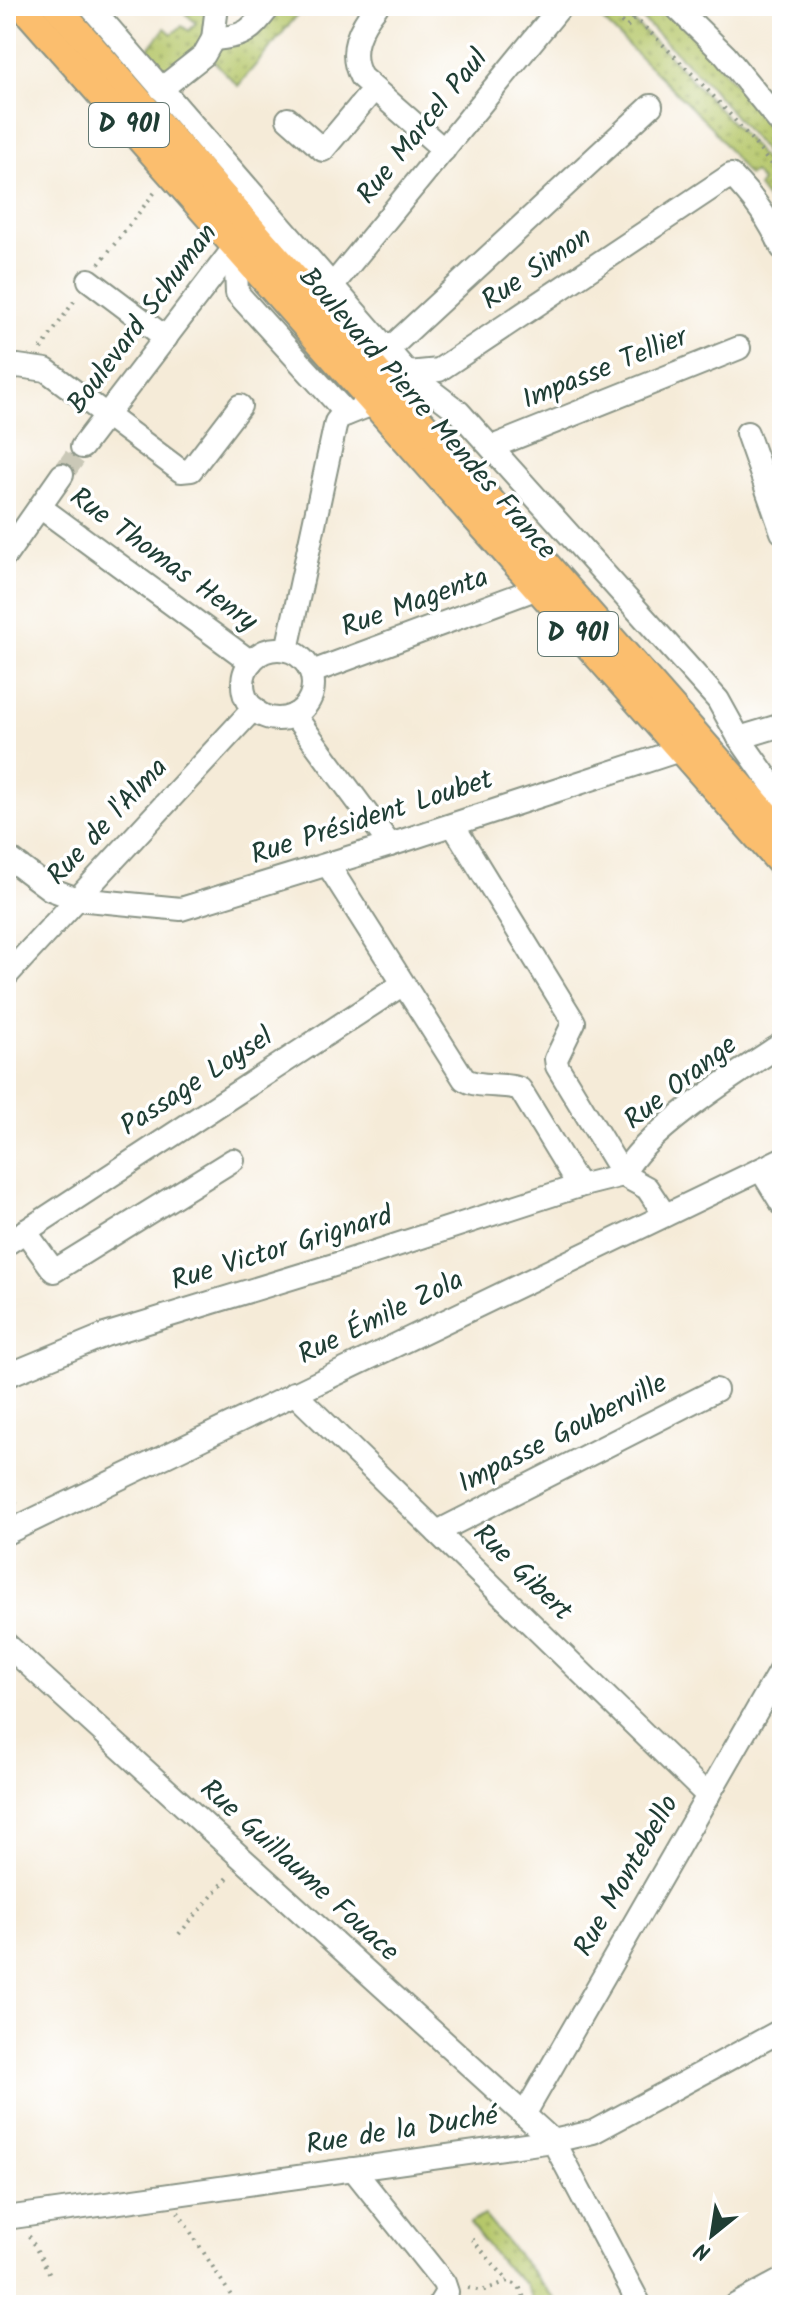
<svg xmlns="http://www.w3.org/2000/svg" width="788" height="2311" font-family="Kalam,sans-serif">
	<defs>
		<pattern id="grass-dots" width="8" height="8" patternUnits="userSpaceOnUse" patternTransform="scale(2)"><rect width="8" height="8" fill="#b6c76a"/><path d="M2 2h.1M6 6h.1" fill="none" stroke="#93a358" stroke-width="1.8" stroke-linecap="round"/></pattern>
	</defs>
	<rect width="100%" height="100%" fill="#fff"/>
	<filter id="ink" filterUnits="userSpaceOnUse"><feTurbulence type="fractalNoise" baseFrequency=".0125" numOctaves="2"/><feDisplacementMap in="SourceGraphic" scale="16" xChannelSelector="R" yChannelSelector="G"/><feConvolveMatrix kernelMatrix="1 2 1 2 8 2 1 2 1" color-interpolation-filters="sRGB"/></filter>
	<filter id="wash" filterUnits="userSpaceOnUse"><feTurbulence type="fractalNoise" baseFrequency=".006" numOctaves="4" result="noise"/><feDisplacementMap in="SourceGraphic" scale="32" xChannelSelector="R" yChannelSelector="G"/><feGaussianBlur stdDeviation="1.8" result="paint"/><feColorMatrix in="noise" values="0 0 0 0 0 0 0 0 0 0 0 0 0 0 0 0 0 1.4 0 .05"/><feComposite in="paint" operator="in"/></filter>
	<g filter="url(#wash)">
		<rect width="100%" height="100%" fill="#f5ebd8"/>
		<g fill="url(#grass-dots)" stroke="#6a824f" stroke-width="2">
			<path d="M193,6H210L203,48L166,73L145,54L165,28L172,34L182,26L189,31L196,23L186,14Z"/>
			<path d="M275,6H305L238,86L211,58L213,49Z"/>
			<path d="M588,6H616L661,47L746,138L782,183V219L758,187L762,182L754,172L748,176L712,128Z"/>
			<path d="M629,6H664L688,29L782,138V173L707,83Z"/>
			<path d="M484,2215L560,2305H535L525,2284L502,2264L470,2223Z"/>
		</g>
	</g>
	<g filter="url(#ink)">
		<g fill="none" stroke-linecap="round" stroke-linejoin="round">
			<path stroke="#cac8b7" stroke-width="22" stroke-dasharray="22 11" stroke-linecap="butt" d="M62,475L82,447"/>
			<g stroke="#8a9486" stroke-width="26">
				<g id="minor">
					<path d="M90,6L408,373L459,412L718,700L739,738L782,799"/>
					<path d="M377,6C360,27 347,51 361,77L444,150"/>
					<path d="M675,6L725,55L782,125"/>
					<path d="M213,39C246,37 250,31 270,6"/>
					<path d="M161,89L204,55L213,39L217,6"/>
					<path d="M288,119L323,150L374,89"/>
					<path d="M235,245L237,293L347,414"/>
					<path d="M89,280L166,338"/>
					<path d="M332,286L561,6"/>
					<path d="M388,350L651,106"/>
					<path d="M6,369L18,366L46,370L181,471L191,470L240,406"/>
					<path d="M747,433L782,532"/>
					<path d="M82,447L244,235"/>
					<path d="M492,447L739,348"/>
					<path d="M40,507L251,662"/>
					<path d="M6,555L62,475"/>
					<circle cx="278" cy="684" r="35"/>
					<path d="M287,650L336,422L340,417L375,403L408,373L439,370L731,175C753,197 770,220 782,248"/>
					<path d="M312,672L538,588"/>
					<path d="M294,715L390,845"/>
					<path d="M739,738L782,725"/>
					<path d="M453,825L574,1022L556,1059L557,1066L623,1175L647,1188L665,1215"/>
					<path d="M6,856L50,889L77,899L181,909L390,845L680,750"/>
					<path d="M328,865L464,1079C479,1089 502,1082 520,1089L579,1186"/>
					<path d="M6,976L254,708"/>
					<path d="M761,1170L782,1204"/>
					<path d="M623,1175C643,1132 741,1071 782,1044"/>
					<path d="M25,1231L54,1271L233,1160"/>
					<path d="M6,1244L403,984"/>
					<path d="M6,1376L105,1335L347,1261L579,1186L623,1175"/>
					<path d="M294,1393L708,1796"/>
					<path d="M437,1532L716,1390"/>
					<path d="M6,1533L782,1159"/>
					<path d="M6,1644L553,2141L640,2305"/>
					<path d="M524,2115L782,1667"/>
					<path d="M353,2169L444,2283L447,2292L439,2305"/>
					<path d="M6,2218L553,2141L593,2132L782,2030"/>
					<path d="M736,2305L782,2280"/>
				</g>
			</g>
			<g stroke="#8a9486" stroke-width="30">
				<g id="major">
					<path d="M22,6L782,865"/>
					<path d="M56,6L782,832"/>
				</g>
			</g>
			<g stroke="#8a9486" stroke-width="4" stroke-dasharray="2 6" stroke-linecap="butt">
				<path d="M603,6L627,27L635,18"/>
				<path d="M622,6C680,60 736,115 782,180"/>
				<path d="M99,264L155,192"/>
				<path d="M41,349L77,297"/>
				<path d="M6,1492L17,1504"/>
				<path d="M179,1934L231,1874"/>
				<path d="M178,2212L237,2305"/>
				<path d="M29,2236L51,2276"/>
				<path d="M472,2239L508,2281"/>
				<path d="M468,2288L482,2291L508,2281L519,2286L527,2305"/>
			</g>
			<use href="#minor" stroke="#fff" stroke-width="22"/>
			<use href="#major" stroke="#fbbe6e" stroke-width="26"/>
		</g>
	</g>
	<g text-anchor="middle" dominant-baseline="central" stroke-width="7" stroke-linejoin="round" paint-order="stroke">
		<g fill="#fff" stroke="#627771" stroke-width="2">
			<rect x="89" y="103" width="80" height="44" rx="6"/>
			<rect x="538" y="612" width="80" height="44" rx="6"/>
		</g>
		<g font-size="26" font-weight="bold" fill="#1f3d34">
			<text x="129" y="125">D 901</text>
			<text x="578" y="634">D 901</text>
		</g>
		<g font-size="28" fill="#1f3d34" stroke="#fff">
			<text transform="translate(423 127) rotate(-51)">Rue Marcel Paul</text>
			<text transform="translate(537 269) rotate(-34)">Rue Simon</text>
			<text transform="translate(143 319) rotate(-53)">Boulevard Schuman</text>
			<text transform="translate(605 369) rotate(-22)">Impasse Tellier</text>
			<text transform="translate(427 414) rotate(49)">Boulevard Pierre Mendes France</text>
			<text transform="translate(163 560) rotate(36)">Rue Thomas Henry</text>
			<text transform="translate(415 603) rotate(-20)">Rue Magenta</text>
			<text transform="translate(372 818) rotate(-18)">Rue Président Loubet</text>
			<text transform="translate(108 822) rotate(-47)">Rue de l'Alma</text>
			<text transform="translate(197 1082) rotate(-33)">Passage Loysel</text>
			<text transform="translate(681 1083) rotate(-38)">Rue Orange</text>
			<text transform="translate(282 1249) rotate(-17)">Rue Victor Grignard</text>
			<text transform="translate(381 1318) rotate(-26)">Rue Émile Zola</text>
			<text transform="translate(563 1434) rotate(-27)">Impasse Gouberville</text>
			<text transform="translate(522 1573) rotate(44)">Rue Gibert</text>
			<text transform="translate(299 1871) rotate(42)">Rue Guillaume Fouace</text>
			<text transform="translate(627 1876) rotate(-60)">Rue Montebello</text>
			<text transform="translate(402 2131) rotate(-9)">Rue de la Duché</text>
		</g>
	</g>
	<rect width="788" height="2311" fill="none" stroke="#fff" stroke-width="32"/>
	<g transform="translate(712 2235) rotate(210)" stroke="#ffffff" stroke-width="6" paint-order="stroke">
	<path d="M0-6L14 30L0 20L-14 30Z" fill="#1f3d34"/>
	<text y="-12" font-size="22" font-weight="bold" text-anchor="middle" fill="#1f3d34">N</text>
	</g>
</svg>
